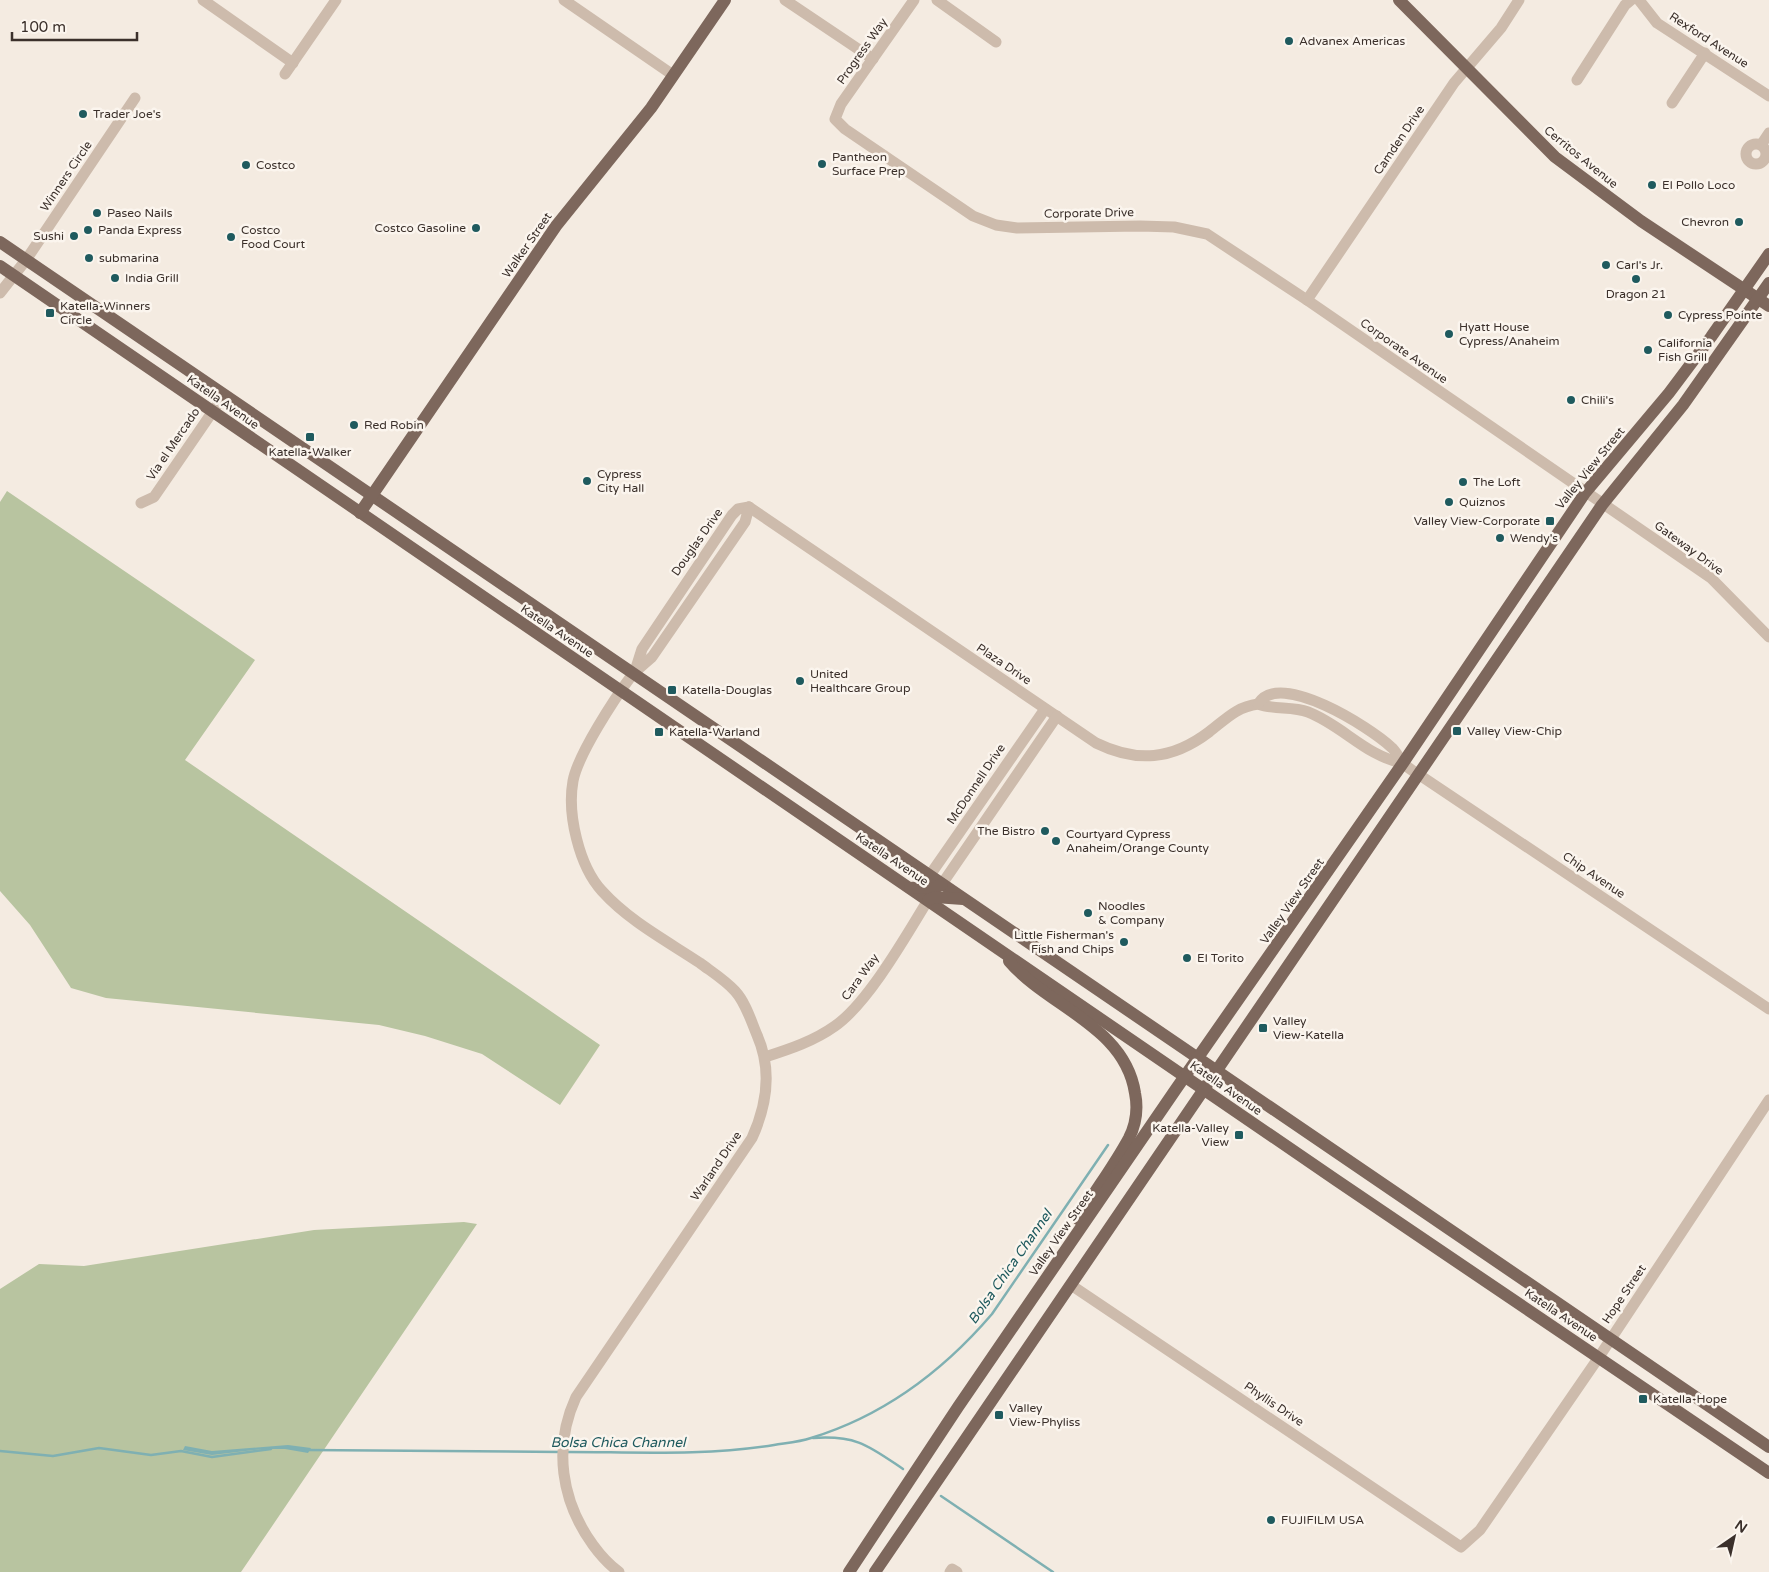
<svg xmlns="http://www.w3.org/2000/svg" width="1769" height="1572" font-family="'Varela Round',sans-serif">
	<rect width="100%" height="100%" fill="#f4ebe1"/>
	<g fill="#b8c4a0">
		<path d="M7,491L255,660L185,760L600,1045L560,1105L482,1054L425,1036L379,1025L106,998L71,988L30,925L0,891V502Z"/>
		<path d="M464,1222L477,1224L241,1572H0V1289L39,1264L84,1266L314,1230Z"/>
	</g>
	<path fill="#7fb0b2" d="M288,1445L311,1448L308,1453L285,1449H263L212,1455L183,1450L185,1446L212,1451Z"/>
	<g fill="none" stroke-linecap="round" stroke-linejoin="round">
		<g stroke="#7fb0b2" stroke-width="2.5">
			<path d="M813,1438C857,1435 869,1446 903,1469"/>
			<path d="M306,1450L561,1452"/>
			<path d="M0,1451L53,1456L99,1448L151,1455L181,1451L212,1457L271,1449"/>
			<path d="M566,1452C636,1452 705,1456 774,1445C786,1443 799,1442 811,1438C883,1416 944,1370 992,1314L1108,1145"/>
			<path d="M941,1496L1053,1572"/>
		</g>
		<g stroke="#cdbbac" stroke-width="11">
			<path d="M203,0L293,63"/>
			<path d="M564,0L673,75"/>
			<path d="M785,0L873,59"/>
			<path d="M914,0L841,104L835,119L845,129L973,216L996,225L1017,228L1140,226L1174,227L1207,234L1307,300L1711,578L1769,637"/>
			<path d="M937,0L996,42"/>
			<path d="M1639,0L1657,23L1769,96"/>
			<path d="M285,74L336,0"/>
			<path d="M1577,80L1625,5L1631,0"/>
			<path d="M1672,103L1705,53"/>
			<circle cx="1756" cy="154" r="10"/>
			<path d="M1761,145L1769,133"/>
			<path d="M0,293L26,260L135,98"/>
			<path d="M1307,300L1454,83L1501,28L1519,0"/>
			<path d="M141,503L154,497L224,395"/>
			<path d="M749,507L1096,743C1137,763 1172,760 1209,732C1226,719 1236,707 1258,704C1274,710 1292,706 1308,712C1342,725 1367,757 1403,763"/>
			<path d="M635,671L642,649L732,515L738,509L749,507"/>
			<path d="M1258,704C1279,669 1371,728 1391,747C1396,751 1399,758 1403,763C1407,767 1413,771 1418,774L1769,1009"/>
			<path d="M930,875L1045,709"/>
			<path d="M942,884L1057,716"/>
			<path d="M765,1057C790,1049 814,1041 835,1026C868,1003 906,936 928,900"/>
			<path d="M1071,1285L1461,1547L1480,1530L1599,1357L1769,1100"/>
			<path d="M619,1572C608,1564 601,1556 593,1545C561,1501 553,1447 576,1397L752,1138C767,1105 772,1069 757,1035C751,1021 746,1003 735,991C725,980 712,972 700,963C667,941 629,921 602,891C579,866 567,814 573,781C578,754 615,698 632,675C638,669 645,663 652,657L745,522L749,507"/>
			<path d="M950,1572L952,1569L957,1572"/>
		</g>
		<g stroke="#7d675c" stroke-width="12">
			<path d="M1399,0L1555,157L1641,221L1769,306"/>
			<path d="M0,242L1769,1447"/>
			<path d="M0,266L1336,1180L1769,1473"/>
			<path d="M360,513L556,226L651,108L725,0"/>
			<path d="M910,888L923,887L934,889L942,884"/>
			<path d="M928,900L935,897L963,899"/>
			<path d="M1009,961C1048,1007 1125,1026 1135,1093C1138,1108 1136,1124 1129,1138C1114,1166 1094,1192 1078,1219"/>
			<path d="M849,1572L958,1407L1176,1089L1403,763L1585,493L1669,393L1711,337L1769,254"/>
			<path d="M875,1572L1602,505L1683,405L1769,283"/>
		</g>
	</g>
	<g fill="#1f5a5e" stroke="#fbf5ee" stroke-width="2">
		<circle cx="1289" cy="41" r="5"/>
		<circle cx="83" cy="114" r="5"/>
		<circle cx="822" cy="164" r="5"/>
		<circle cx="246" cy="165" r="5"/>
		<circle cx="1652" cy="185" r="5"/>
		<circle cx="97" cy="213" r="5"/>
		<circle cx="1739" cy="222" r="5"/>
		<circle cx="476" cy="228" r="5"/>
		<circle cx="88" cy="230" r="5"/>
		<circle cx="74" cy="236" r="5"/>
		<circle cx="231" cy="237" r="5"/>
		<circle cx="89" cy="258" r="5"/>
		<circle cx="1606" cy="265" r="5"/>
		<circle cx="115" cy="278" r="5"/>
		<circle cx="1636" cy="279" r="5"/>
		<rect x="45" y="308" width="10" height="10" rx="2.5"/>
		<circle cx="1668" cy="315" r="5"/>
		<circle cx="1449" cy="334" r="5"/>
		<circle cx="1648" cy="350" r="5"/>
		<circle cx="1571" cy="400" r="5"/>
		<circle cx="354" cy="425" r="5"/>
		<rect x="305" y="432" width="10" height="10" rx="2.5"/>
		<circle cx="587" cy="481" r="5"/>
		<circle cx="1463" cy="482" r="5"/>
		<circle cx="1449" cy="502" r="5"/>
		<rect x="1545" y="516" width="10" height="10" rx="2.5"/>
		<circle cx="1500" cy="538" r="5"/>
		<circle cx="800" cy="681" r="5"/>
		<rect x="667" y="685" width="10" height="10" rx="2.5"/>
		<rect x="1452" y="726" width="10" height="10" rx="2.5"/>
		<rect x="654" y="727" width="10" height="10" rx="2.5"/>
		<circle cx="1045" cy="831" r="5"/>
		<circle cx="1056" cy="841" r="5"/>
		<circle cx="1088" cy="913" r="5"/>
		<circle cx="1124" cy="942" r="5"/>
		<circle cx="1187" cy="958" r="5"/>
		<rect x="1258" y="1023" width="10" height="10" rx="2.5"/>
		<rect x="1234" y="1130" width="10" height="10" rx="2.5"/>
		<rect x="1638" y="1394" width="10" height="10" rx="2.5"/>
		<rect x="994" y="1410" width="10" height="10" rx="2.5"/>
		<circle cx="1271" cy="1520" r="5"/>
	</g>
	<g text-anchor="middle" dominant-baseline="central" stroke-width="5" stroke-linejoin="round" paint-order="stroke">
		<g font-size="12" fill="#3b302b" stroke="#fbf5ee">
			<text transform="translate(1709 40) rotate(33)">Rexford Avenue</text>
			<text transform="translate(862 51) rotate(-55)">Progress Way</text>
			<text transform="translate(1399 140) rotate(-56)">Camden Drive</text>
			<text transform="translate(1581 157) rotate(39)">Cerritos Avenue</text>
			<text transform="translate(66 176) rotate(-56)">Winners Circle</text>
			<text transform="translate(1089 213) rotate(-1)">Corporate Drive</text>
			<text transform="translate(527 245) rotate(-55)">Walker Street</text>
			<text transform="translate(1404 351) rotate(35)">Corporate Avenue</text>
			<text transform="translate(223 402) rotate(35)">Katella Avenue</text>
			<text transform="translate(173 444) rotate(-56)">Via el Mercado</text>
			<text transform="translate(1590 468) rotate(-51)">Valley View Street</text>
			<text transform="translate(697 542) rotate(-55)">Douglas Drive</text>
			<text transform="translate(1689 548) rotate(36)">Gateway Drive</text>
			<text transform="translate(557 631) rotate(34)">Katella Avenue</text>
			<text transform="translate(1004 664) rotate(34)">Plaza Drive</text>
			<text transform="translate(976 784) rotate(-56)">McDonnell Drive</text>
			<text transform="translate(892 859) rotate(34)">Katella Avenue</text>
			<text transform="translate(1594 875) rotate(34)">Chip Avenue</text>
			<text transform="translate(1292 901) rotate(-55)">Valley View Street</text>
			<text transform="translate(860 977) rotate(-54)">Cara Way</text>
			<text transform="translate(1226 1088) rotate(35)">Katella Avenue</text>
			<text transform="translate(716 1166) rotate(-56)">Warland Drive</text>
			<text transform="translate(1061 1233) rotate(-55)">Valley View Street</text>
			<text transform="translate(1624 1294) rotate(-56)">Hope Street</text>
			<text transform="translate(1561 1315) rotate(34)">Katella Avenue</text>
			<text transform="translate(1274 1404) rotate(34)">Phyllis Drive</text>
		</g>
		<g font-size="12" fill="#3b302b" stroke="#fbf5ee" text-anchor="start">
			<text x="1299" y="41">Advanex Americas</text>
			<text x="93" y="114">Trader Joe's</text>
			<text x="832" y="157">Pantheon<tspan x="832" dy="14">Surface Prep</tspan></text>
			<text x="256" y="165">Costco</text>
			<text x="1662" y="185">El Pollo Loco</text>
			<text x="107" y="213">Paseo Nails</text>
			<text x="1729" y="222" text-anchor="end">Chevron</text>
			<text x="466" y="228" text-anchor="end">Costco Gasoline</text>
			<text x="98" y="230">Panda Express</text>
			<text x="241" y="230">Costco<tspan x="241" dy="14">Food Court</tspan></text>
			<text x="64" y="236" text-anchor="end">Sushi</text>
			<text x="99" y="258">submarina</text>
			<text x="1616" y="265">Carl's Jr.</text>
			<text x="125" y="278">India Grill</text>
			<text x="1636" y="294" text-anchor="middle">Dragon 21</text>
			<text x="60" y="306">Katella-Winners<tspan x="60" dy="14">Circle</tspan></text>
			<text x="1678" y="315">Cypress Pointe</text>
			<text x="1459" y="327">Hyatt House<tspan x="1459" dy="14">Cypress/Anaheim</tspan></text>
			<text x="1658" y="343">California<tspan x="1658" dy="14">Fish Grill</tspan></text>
			<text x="1581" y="400">Chili's</text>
			<text x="364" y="425">Red Robin</text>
			<text x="310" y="452" text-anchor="middle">Katella-Walker</text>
			<text x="597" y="474">Cypress<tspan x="597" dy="14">City Hall</tspan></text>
			<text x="1473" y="482">The Loft</text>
			<text x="1459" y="502">Quiznos</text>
			<text x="1540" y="521" text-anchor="end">Valley View-Corporate</text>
			<text x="1510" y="538">Wendy's</text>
			<text x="810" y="674">United<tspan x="810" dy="14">Healthcare Group</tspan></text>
			<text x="682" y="690">Katella-Douglas</text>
			<text x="1467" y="731">Valley View-Chip</text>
			<text x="669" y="732">Katella-Warland</text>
			<text x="1035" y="831" text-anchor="end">The Bistro</text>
			<text x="1066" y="834">Courtyard Cypress<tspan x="1066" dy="14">Anaheim/Orange County</tspan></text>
			<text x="1098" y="906">Noodles<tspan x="1098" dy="14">&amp; Company</tspan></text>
			<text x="1114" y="935" text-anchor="end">Little Fisherman's<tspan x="1114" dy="14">Fish and Chips</tspan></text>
			<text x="1197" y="958">El Torito</text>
			<text x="1273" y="1021">Valley<tspan x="1273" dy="14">View-Katella</tspan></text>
			<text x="1229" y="1128" text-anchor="end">Katella-Valley<tspan x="1229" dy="14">View</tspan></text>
			<text x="1653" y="1399">Katella-Hope</text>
			<text x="1009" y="1408">Valley<tspan x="1009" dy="14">View-Phyliss</tspan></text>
			<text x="1281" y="1520">FUJIFILM USA</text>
		</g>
		<g font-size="14" font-style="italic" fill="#1f5a5e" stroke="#fbf5ee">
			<text transform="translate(1010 1267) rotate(-55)">Bolsa Chica Channel</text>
			<text x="618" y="1442">Bolsa Chica Channel</text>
		</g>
	</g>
	<g transform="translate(1734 1537) rotate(34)" stroke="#fbf5ee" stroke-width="4" paint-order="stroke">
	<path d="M0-4L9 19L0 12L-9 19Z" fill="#3b302b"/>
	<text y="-8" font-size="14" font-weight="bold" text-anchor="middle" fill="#3b302b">N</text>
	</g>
	<path d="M12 32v8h125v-8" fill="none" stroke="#3b302b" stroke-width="2.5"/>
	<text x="20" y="32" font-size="15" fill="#3b302b" stroke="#fbf5ee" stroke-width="4" paint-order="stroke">100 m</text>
</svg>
